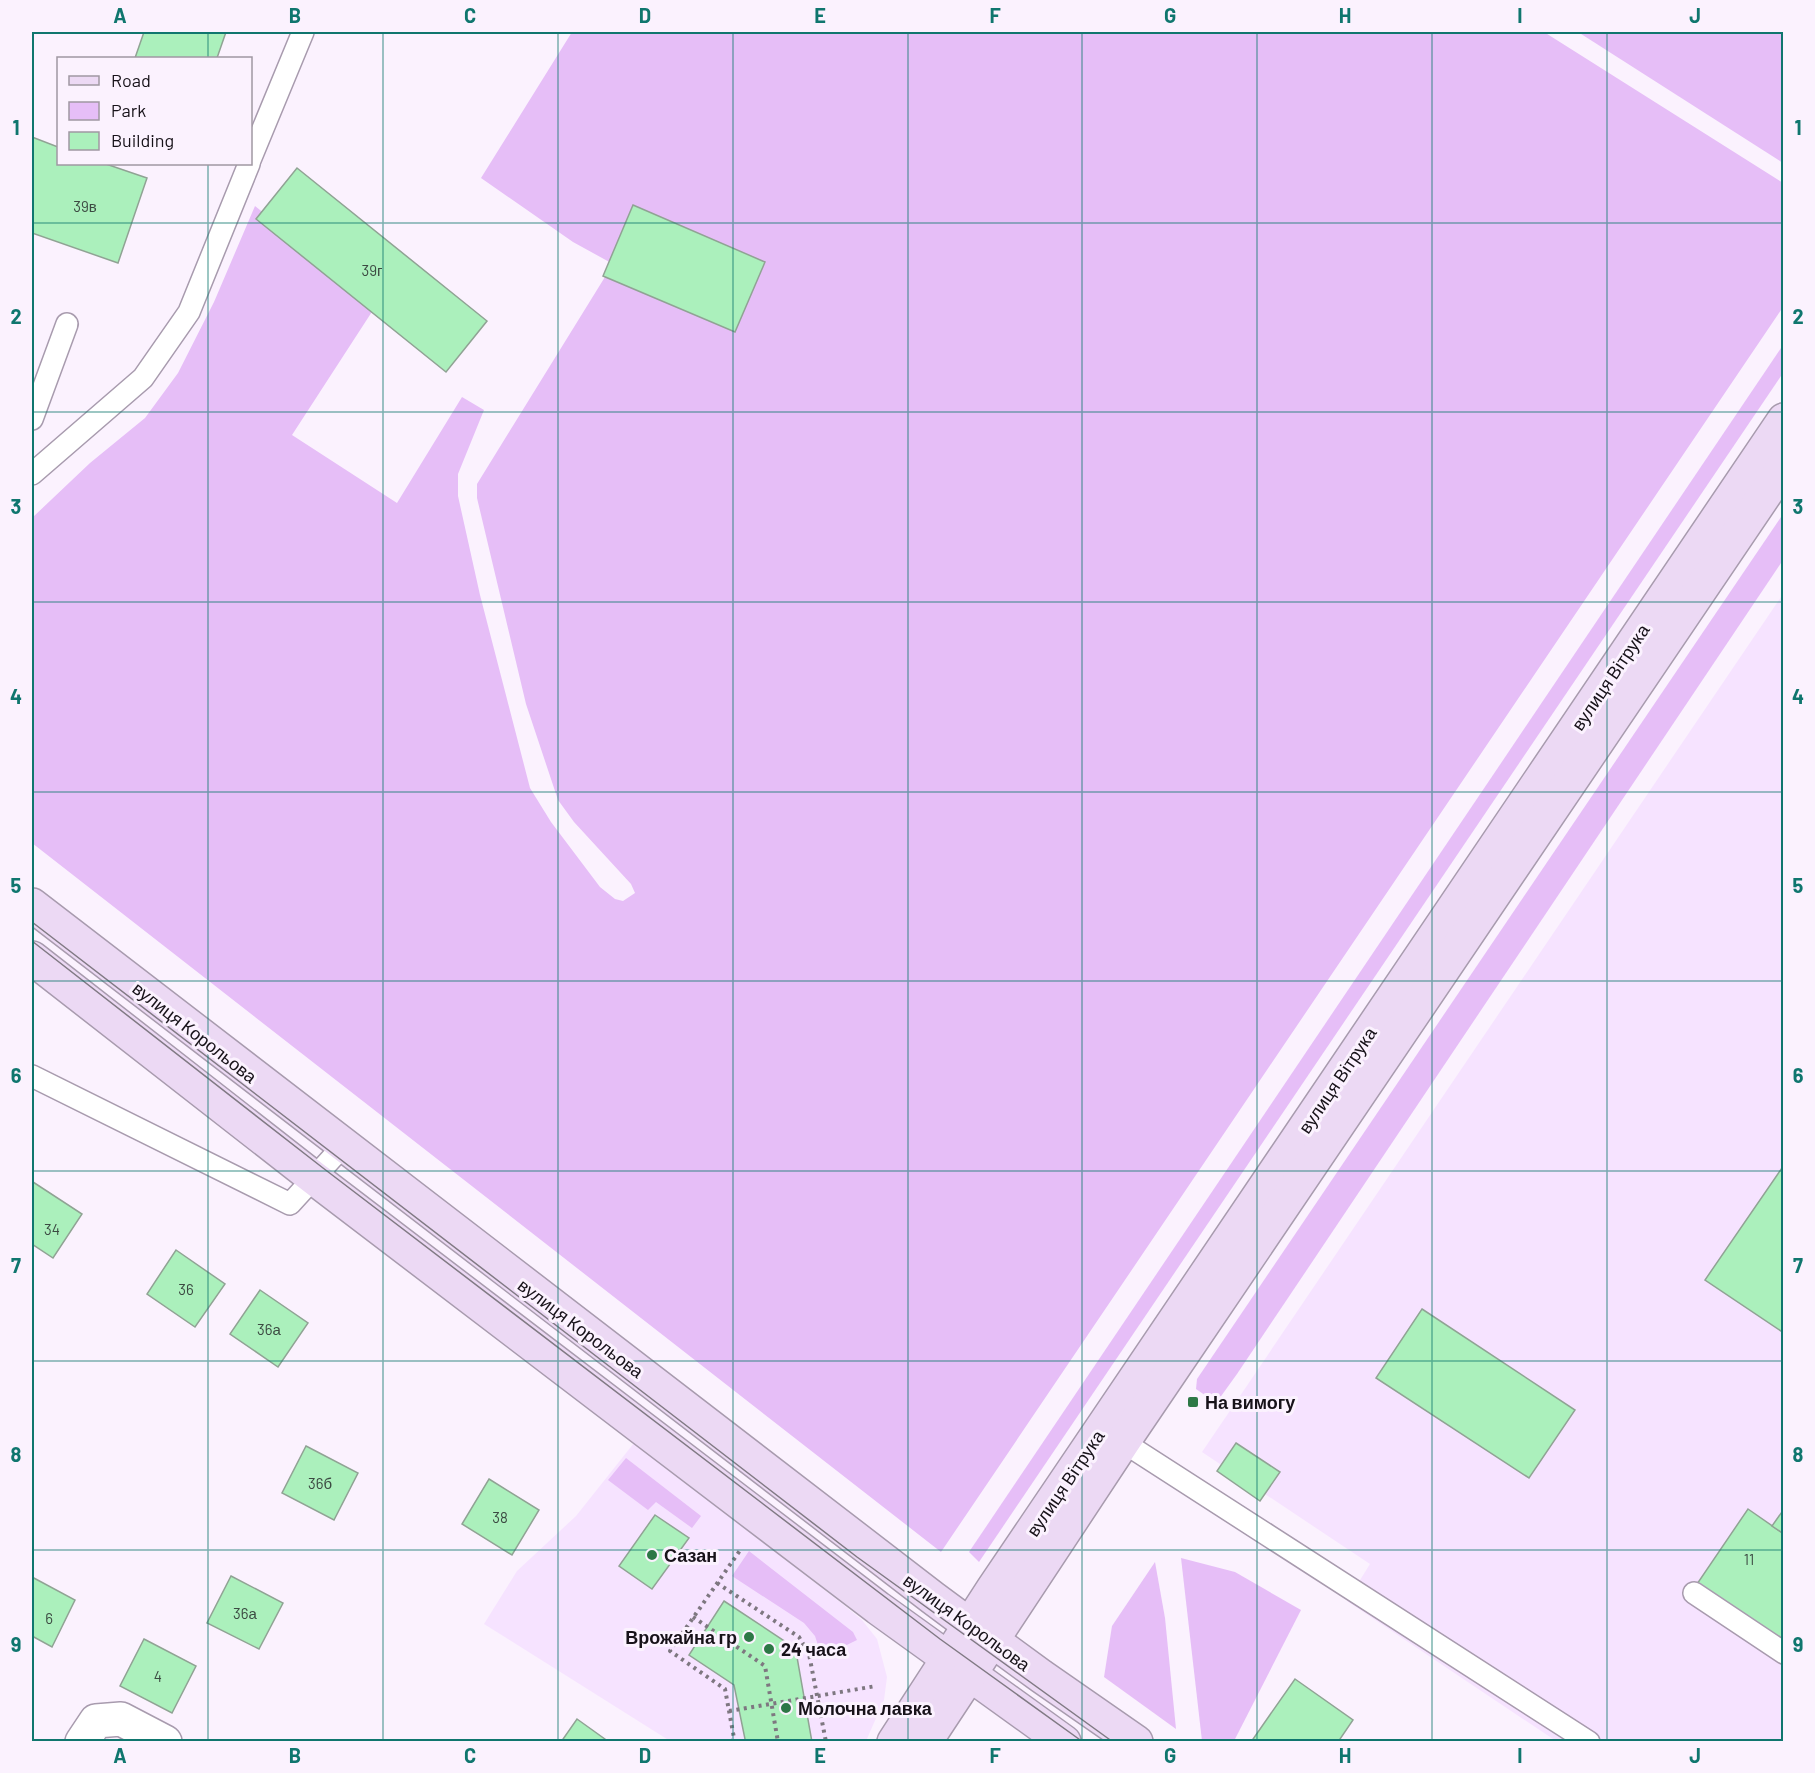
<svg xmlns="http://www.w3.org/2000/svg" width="1815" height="1773" font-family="Barlow,sans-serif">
	<rect width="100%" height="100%" fill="#fbf2fe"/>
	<g fill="#f6e3ff">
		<path d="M1783,594V1741H1556L1347,1601L1370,1564L1202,1452Z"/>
		<path d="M634,1443L840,1602L862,1620L877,1639L887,1677L884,1700L866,1741H670L484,1624L517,1571L576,1516Z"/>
	</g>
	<g fill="#e6bef7">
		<path d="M572,32H1544L1783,183V307L941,1552L32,843V518L90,463L145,418L178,373L214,302L255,206L377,304L292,435L397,503L462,397L484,410L458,474V496L480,595L530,788L551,822L600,887L615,899L623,901L635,893L631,884L574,822L558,800L526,704L477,498V484L613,264L573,242L481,178Z"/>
		<path d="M1578,32H1783V163Z"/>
		<path d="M1783,345V373L979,1562L969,1552Z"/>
		<path d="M1783,514V560L1237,1374L1219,1399L1212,1400L1196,1389L1197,1379Z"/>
		<path d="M626,1458L701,1516L692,1528L656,1502L648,1510L608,1480Z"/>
		<path d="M749,1551L853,1632L857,1640L822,1657L815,1636L804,1623L732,1576Z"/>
		<path d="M1181,1558L1235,1572L1301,1610L1234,1741H1202Z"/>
		<path d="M1155,1562L1165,1618L1176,1729L1104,1677L1112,1626Z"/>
	</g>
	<g fill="#abf0bc" stroke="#90a394" stroke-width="1.5">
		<path d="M144,32H226L217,58H135Z"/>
		<path d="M32,137L58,147V164H106L147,178L118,263L32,233Z"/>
		<path d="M297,168L487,321L446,372L256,219Z"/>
		<path d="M633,205L765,262L735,332L603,276Z"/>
		<path d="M1784,1165V1333L1705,1280Z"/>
		<path d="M33,1182L82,1214L53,1258L32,1244Z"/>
		<path d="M176,1250L225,1284L195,1327L147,1294Z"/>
		<path d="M260,1290L308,1323L278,1367L230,1334Z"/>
		<path d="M1422,1309L1575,1410L1529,1478L1376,1378Z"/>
		<path d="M1236,1443L1280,1472L1260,1501L1217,1471Z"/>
		<path d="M306,1446L358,1473L334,1520L282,1493Z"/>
		<path d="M489,1479L539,1510L512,1555L462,1524Z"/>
		<path d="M1748,1509L1784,1534V1642L1697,1584Z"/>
		<path d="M1784,1509V1534L1772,1526Z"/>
		<path d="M655,1515L689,1538L652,1589L619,1566Z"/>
		<path d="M231,1576L283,1603L259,1649L207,1623Z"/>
		<path d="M32,1577L75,1600L52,1647L32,1636Z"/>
		<path d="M724,1601L786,1642L797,1657L812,1742H743L745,1739L734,1685L689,1655Z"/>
		<path d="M144,1639L196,1666L172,1713L120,1686Z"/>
		<path d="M1295,1679L1353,1720L1338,1742H1251Z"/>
		<path d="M577,1719L609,1742H561Z"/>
	</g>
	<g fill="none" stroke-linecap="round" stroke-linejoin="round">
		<g stroke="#a89bae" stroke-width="24">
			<g id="lane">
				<path d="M250,160L303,32"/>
				<path d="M32,419L67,324"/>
				<path d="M32,474L143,378L189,312L249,164"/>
				<path d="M32,1076L290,1204L343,1146"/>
				<path d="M1123,1442L1589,1742"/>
				<path d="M1694,1593L1784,1653"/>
			</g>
		</g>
		<g stroke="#a89bae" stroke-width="36">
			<path id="street" d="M82,1742L96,1721L121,1719L165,1742"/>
		</g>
		<g stroke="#a89bae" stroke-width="36">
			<g id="secondary">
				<path d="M32,905L933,1598L964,1621L972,1622L993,1641L1041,1676L1136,1742"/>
				<path d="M32,958L314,1178L878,1608L1064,1742"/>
				<path d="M894,1742L993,1589L1784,420"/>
				<path d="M925,1742L1123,1442L1784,466"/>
			</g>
		</g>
		<g stroke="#7e7780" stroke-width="4" stroke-dasharray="3 4.5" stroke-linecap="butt">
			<path d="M717,1583L799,1637L809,1654L826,1742"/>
			<path d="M693,1617L765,1666L778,1742"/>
			<path d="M729,1711L876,1686"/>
			<path d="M731,1742L734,1738L725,1689L670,1651L741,1549"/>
		</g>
		<use href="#lane" stroke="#fff" stroke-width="21"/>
		<use href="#street" stroke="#fff" stroke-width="33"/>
		<use href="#secondary" stroke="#ecd9f4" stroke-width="33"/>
		<g stroke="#817a84" stroke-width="1.5">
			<path d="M32,922L857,1557L1113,1742"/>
			<path d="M32,941L323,1168L940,1639L1083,1742"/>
		</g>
	</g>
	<path fill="none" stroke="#0f766e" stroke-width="1.5" stroke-opacity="0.55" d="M208,32V58M383,32V1742M558,32V1742M733,32V1742M908,32V1742M1082,32V1742M1257,32V1742M1432,32V1742M1607,32V1742M208,164V1742M32,223H1784M32,412H1784M32,602H1784M32,792H1784M32,981H1784M32,1171H1784M32,1361H1784M32,1550H1784"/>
	<g fill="#2d7846" stroke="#fbf2fe" stroke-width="2">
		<rect x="1187" y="1396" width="12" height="12" rx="3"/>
		<circle cx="652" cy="1555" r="6"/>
		<circle cx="749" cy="1637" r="6"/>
		<circle cx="769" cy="1649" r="6"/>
		<circle cx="786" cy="1708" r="6"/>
	</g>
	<g text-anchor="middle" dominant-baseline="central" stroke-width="6" stroke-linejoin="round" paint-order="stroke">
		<g font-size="15" fill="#3c4a42">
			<text x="85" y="206">39в</text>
			<text x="372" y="270">39г</text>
			<text x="52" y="1229">34</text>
			<text x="186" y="1289">36</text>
			<text x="269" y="1329">36а</text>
			<text x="320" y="1483">36б</text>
			<text x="500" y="1517">38</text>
			<text x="1749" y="1559">11</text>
			<text x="245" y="1613">36а</text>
			<text x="49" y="1618">6</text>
			<text x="158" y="1676">4</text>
		</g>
		<g font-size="18" fill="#171219" stroke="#fbf2fe">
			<text transform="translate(1610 677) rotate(-56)">вулиця Вітрука</text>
			<text transform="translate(195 1032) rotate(38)">вулиця Корольова</text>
			<text transform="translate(1337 1080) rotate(-56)">вулиця Вітрука</text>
			<text transform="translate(581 1328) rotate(37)">вулиця Корольова</text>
			<text transform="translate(1065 1483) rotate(-56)">вулиця Вітрука</text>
			<text transform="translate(967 1622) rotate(36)">вулиця Корольова</text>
		</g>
		<g font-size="18" font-weight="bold" fill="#171219" stroke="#fbf2fe" text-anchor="start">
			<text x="1205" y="1402">На вимогу</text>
			<text x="664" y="1555">Сазан</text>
			<text x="737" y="1637" text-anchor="end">Врожайна гр</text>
			<text x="781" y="1649">24 часа</text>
			<text x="798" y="1708">Молочна лавка</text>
		</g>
	</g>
	<rect width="1815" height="1773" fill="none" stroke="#fbf2fe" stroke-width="66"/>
	<rect x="57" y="57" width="195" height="108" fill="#fbf2fe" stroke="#a098a2" stroke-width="1.5"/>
	<rect x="69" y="76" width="30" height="9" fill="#ecd9f4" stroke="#a098a2" stroke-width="1.5"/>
	<text x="111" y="87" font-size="18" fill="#171219">Road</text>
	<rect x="69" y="102" width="30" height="18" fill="#e6bef7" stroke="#a098a2" stroke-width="1.5"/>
	<text x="111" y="117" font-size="18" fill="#171219">Park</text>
	<rect x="69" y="132" width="30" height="18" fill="#abf0bc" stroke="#a098a2" stroke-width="1.5"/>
	<text x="111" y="147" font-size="18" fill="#171219">Building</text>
	<rect x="33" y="33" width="1749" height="1707" fill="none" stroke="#0f766e" stroke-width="2"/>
	<g font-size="20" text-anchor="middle" font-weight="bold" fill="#0f766e">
		<text x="120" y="23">A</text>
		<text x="295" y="23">B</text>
		<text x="470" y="23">C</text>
		<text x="645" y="23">D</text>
		<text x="820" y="23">E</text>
		<text x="995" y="23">F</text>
		<text x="1170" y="23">G</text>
		<text x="1345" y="23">H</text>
		<text x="1520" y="23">I</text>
		<text x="1695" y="23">J</text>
		<text x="16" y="135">1</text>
		<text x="1798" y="135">1</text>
		<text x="16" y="324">2</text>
		<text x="1798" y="324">2</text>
		<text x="16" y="514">3</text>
		<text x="1798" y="514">3</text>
		<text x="16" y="704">4</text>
		<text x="1798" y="704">4</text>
		<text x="16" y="893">5</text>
		<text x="1798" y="893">5</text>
		<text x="16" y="1083">6</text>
		<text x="1798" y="1083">6</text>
		<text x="16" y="1273">7</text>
		<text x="1798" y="1273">7</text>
		<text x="16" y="1462">8</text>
		<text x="1798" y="1462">8</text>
		<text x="16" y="1652">9</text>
		<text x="1798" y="1652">9</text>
		<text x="120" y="1763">A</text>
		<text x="295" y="1763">B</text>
		<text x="470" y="1763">C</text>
		<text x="645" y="1763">D</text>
		<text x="820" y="1763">E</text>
		<text x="995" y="1763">F</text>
		<text x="1170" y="1763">G</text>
		<text x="1345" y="1763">H</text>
		<text x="1520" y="1763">I</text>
		<text x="1695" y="1763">J</text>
	</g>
</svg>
